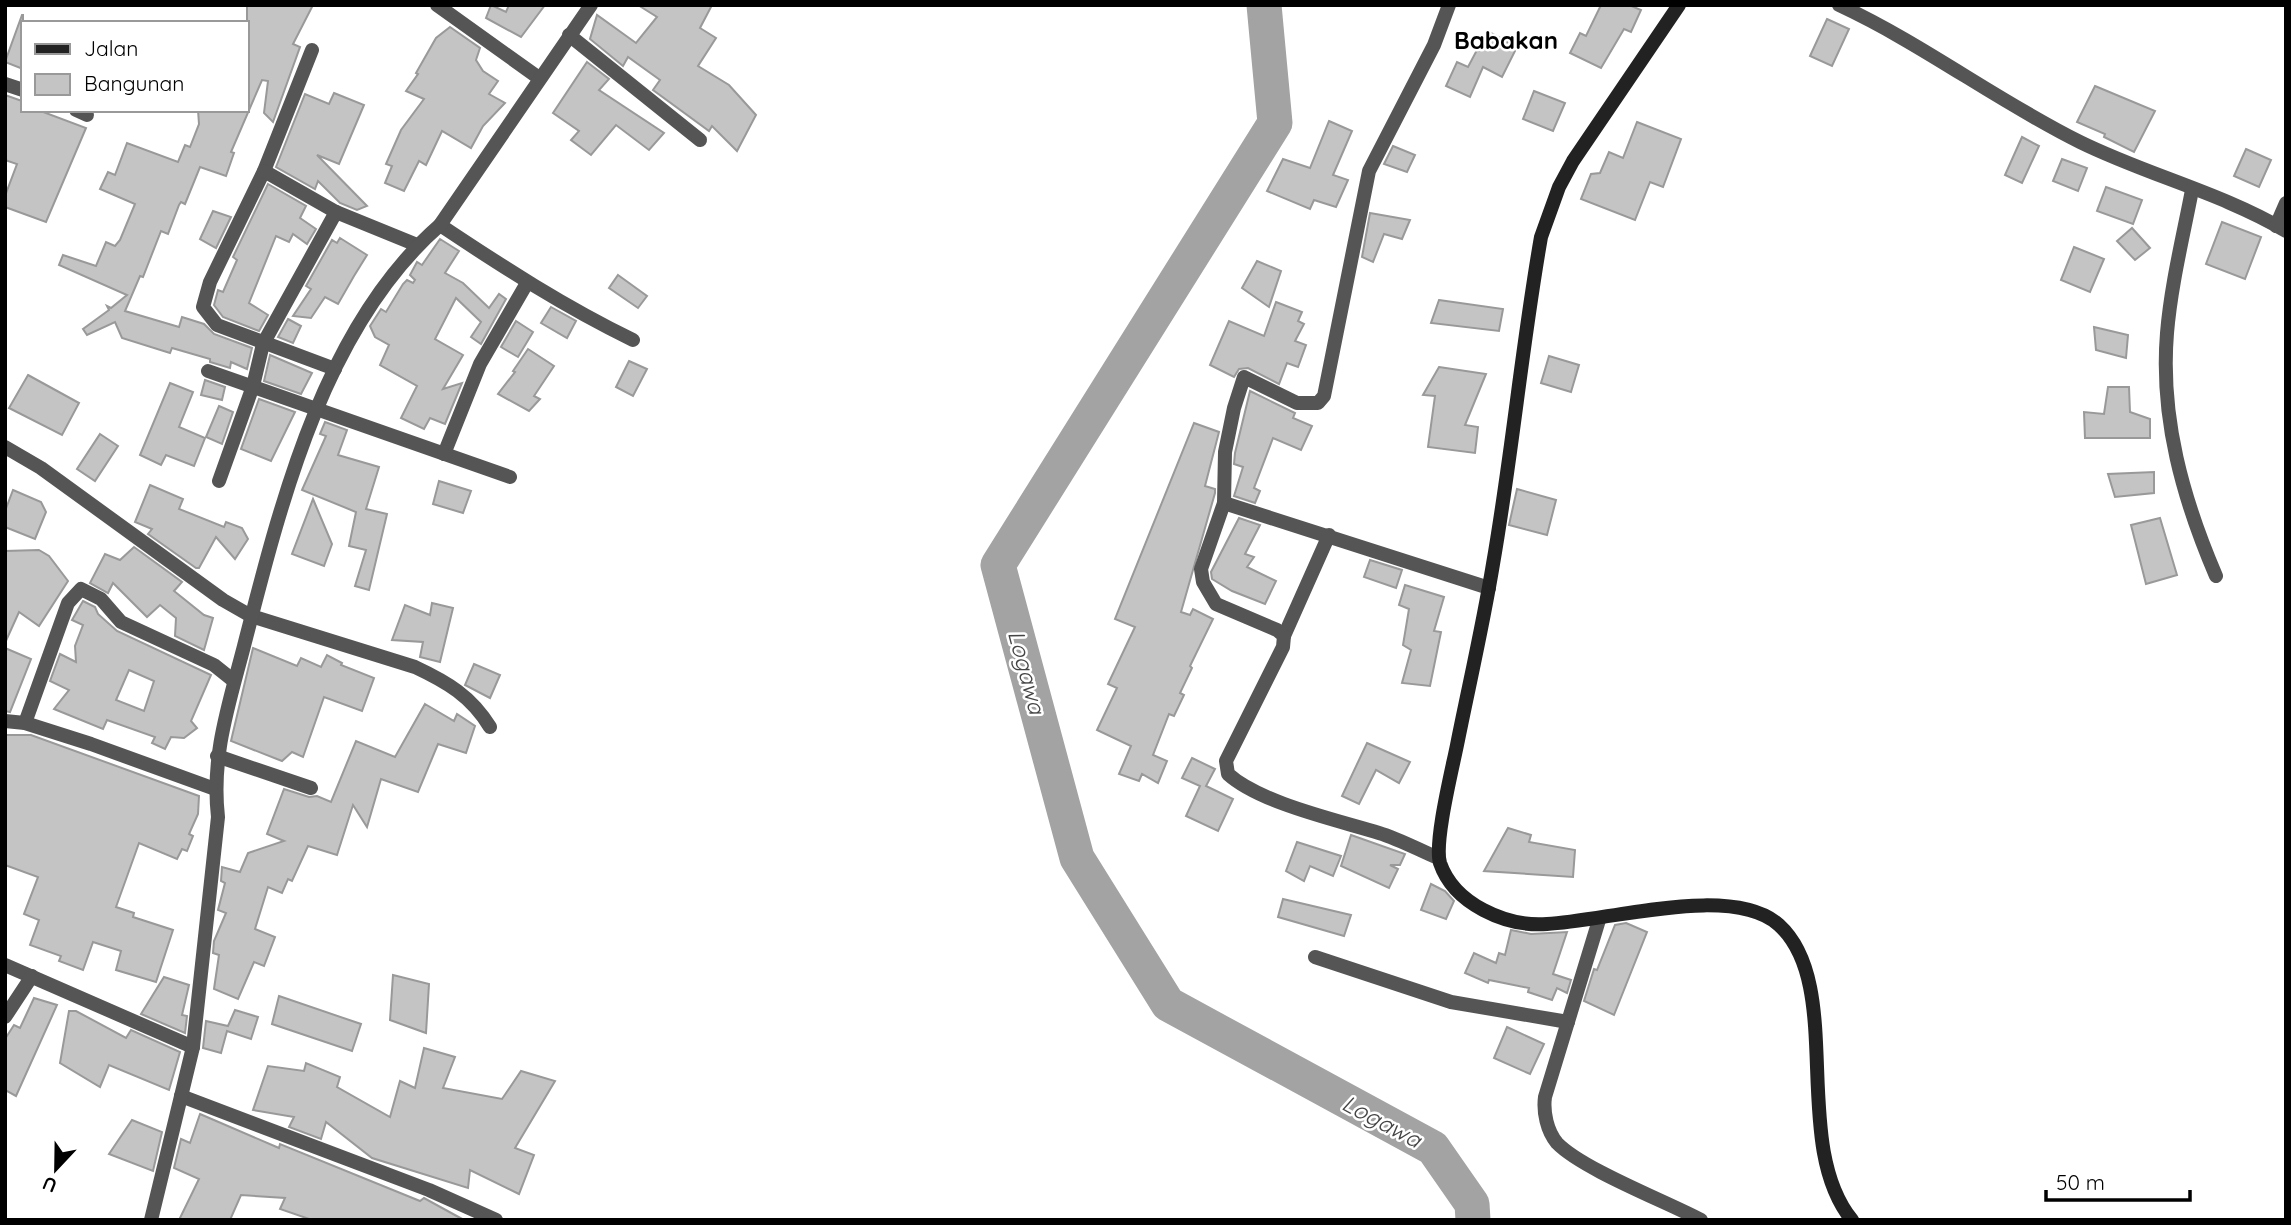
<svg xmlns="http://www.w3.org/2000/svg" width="2291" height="1225" font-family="Quicksand,sans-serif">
	<rect width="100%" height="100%" fill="#fff"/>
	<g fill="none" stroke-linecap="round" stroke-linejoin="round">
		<path stroke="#a3a3a3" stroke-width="35" d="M1264,5L1275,123L998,565L1077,858L1168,1004L1433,1148L1472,1204L1473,1220"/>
	</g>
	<g fill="#c4c4c4" stroke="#999" stroke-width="2" fill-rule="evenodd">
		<path d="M247,5H313L293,44L300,47L273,122L264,113L268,81L262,80L231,152L234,153L226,176L200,167L185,204L181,202L179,205L168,234L161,231L143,277L140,276L125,311L179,327L182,317L204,324L214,334L252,348L247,369L231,362L230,368L210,362V359L172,348L170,353L122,338L115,322L87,335L83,329L109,310L107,306L111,308L127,295L59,265L63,255L96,266L106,242L115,246L120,240L135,204L100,189L108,172L115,175L127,143L178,162L185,145L190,147L199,124L198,110H247Z"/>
		<path d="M491,5L506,12L509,5H545L521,37L486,18Z"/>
		<path d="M638,5H712L700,28L716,38L698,66L729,85L756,115L737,151L712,126L709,131L653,90L660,80L628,57L623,66L590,39L597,15L636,43L657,17Z"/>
		<path d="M1601,5H1629L1641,10L1631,32L1624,29L1601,68L1570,53L1580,33L1586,36Z"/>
		<path d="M22,15H23V69L5,62Z"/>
		<path d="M1827,19L1849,29L1832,66L1810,56Z"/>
		<path d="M450,27L480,48L476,60L483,71L498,81L489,94L505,103L483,126L471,148L442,131L426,165L419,161L404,191L385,183L392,166L386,164L401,130L424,99L406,91L418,74L416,73L436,38Z"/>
		<path d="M1487,31L1517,47L1502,77L1483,67L1470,97L1446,86L1457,62L1468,67Z"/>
		<path d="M587,62L609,79L599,90L664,133L649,150L616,125L591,155L571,140L579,131L553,113Z"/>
		<path d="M2095,86L2155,111L2134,152L2104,137L2105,134L2077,122Z"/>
		<path d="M1534,91L1565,103L1553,131L1523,119Z"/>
		<path d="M334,93L364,105L339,164L317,155L367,206L357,210L340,203L318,181L315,189L276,167L305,94L329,104Z"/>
		<path d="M5,95L22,101L23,110H38L86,128L46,222L5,207V196L17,164L5,160Z"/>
		<path d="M1329,121L1352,131L1333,175L1348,180L1336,207L1314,200L1310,209L1267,191L1283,159L1310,168Z"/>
		<path d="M1637,122L1681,139L1663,187L1650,182L1635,220L1581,199L1591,174L1600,173L1609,152L1623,158Z"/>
		<path d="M2022,137L2039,146L2022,183L2005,175Z"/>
		<path d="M1393,146L1415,155L1407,172L1384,164Z"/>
		<path d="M2246,149L2271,160L2259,187L2234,176Z"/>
		<path d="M2062,159L2087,168L2078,191L2053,181Z"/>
		<path d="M268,184L306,206L300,218L316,229L307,244L293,234L289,242L276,236L249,303L268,315L259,331L223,317L214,305L218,290L223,292L237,260L233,257Z"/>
		<path d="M2106,187L2142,200L2133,224L2097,211Z"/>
		<path d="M213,211L231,217L216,248L200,239Z"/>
		<path d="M1370,213L1410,220L1402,239L1384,234L1373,262L1362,257Z"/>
		<path d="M2222,222L2261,237L2245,279L2206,264Z"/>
		<path d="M2132,228L2150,248L2135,260L2117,241Z"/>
		<path d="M340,238L367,255L354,276L338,304L325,297L311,318L293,316L311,289L306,286L332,240L337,243Z"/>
		<path d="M440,239L459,251L445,273L463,283L489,308L499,294L506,299L481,344L471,337L481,322L456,298L435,339L463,355L443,389L462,383L445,424L430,418L424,429L401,418L417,386L380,365L389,345L375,337L370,326L381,309L386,312L403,284L407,280L413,283L415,280L410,275L417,262L422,265Z"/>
		<path d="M2074,247L2104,259L2090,292L2061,280Z"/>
		<path d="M1257,261L1281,271L1269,307L1242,288Z"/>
		<path d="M618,275L647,296L638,308L609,288Z"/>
		<path d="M1439,300L1503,309L1499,331L1431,323Z"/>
		<path d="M1276,302L1302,312L1298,321L1304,324L1295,341L1306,345L1298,367L1287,363L1279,384L1248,368L1239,369L1234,377L1210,365L1229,321L1264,336Z"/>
		<path d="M551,307L576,321L567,338L541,323Z"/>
		<path d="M288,319L301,326L293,343L278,337Z"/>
		<path d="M516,321L533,332L518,357L501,347Z"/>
		<path d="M2094,327L2128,335L2126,358L2096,350Z"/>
		<path d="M528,349L554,366L534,396L540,399L529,411L498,394L515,372L513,371Z"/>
		<path d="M270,355L312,373L301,394L264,381Z"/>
		<path d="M1549,356L1579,365L1571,392L1541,383Z"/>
		<path d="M629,361L647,369L633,396L616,387Z"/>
		<path d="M1439,367L1486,374L1465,425L1478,427L1475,453L1428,447L1435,396L1423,395Z"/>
		<path d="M28,375L79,403L62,435L9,408Z"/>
		<path d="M205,380L225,387L222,400L201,395Z"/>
		<path d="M170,383L193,392L179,427L205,438L194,466L166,455L161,465L140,455Z"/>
		<path d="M2108,387H2129L2130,412L2150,419V438H2085L2084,412L2104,414Z"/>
		<path d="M1250,391L1295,413L1293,418L1312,426L1301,450L1273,438L1254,488L1260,491L1255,503L1234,496L1243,467L1234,464L1235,453Z"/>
		<path d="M259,399L295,412L271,461L241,449Z"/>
		<path d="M219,406L233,412L222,444L206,437Z"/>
		<path d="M325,422L347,430L338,455L379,467L366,509L387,514L369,590L355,586L366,550L349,546L356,512L302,490L326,436L320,434Z"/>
		<path d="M1194,423L1219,432L1205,486L1215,489V493L1181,612L1190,615L1193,609L1213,619L1190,666L1192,668L1180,693L1184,695L1174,716L1169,714L1153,755L1167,761L1158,783L1142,774L1139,781L1119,774L1131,746L1097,730L1117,688L1108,684L1135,627L1115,619Z"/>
		<path d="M100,434L118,446L95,481L77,469Z"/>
		<path d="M2154,472V493L2115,497L2108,474Z"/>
		<path d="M439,481L471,491L463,513L433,504Z"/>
		<path d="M150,485L183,499L179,509L224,527L226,522L242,528L248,539L235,559L216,537L199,568H196L148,534L152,529L135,522Z"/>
		<path d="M1517,489L1556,500L1547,535L1509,525Z"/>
		<path d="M13,490L41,502L46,512L35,539L5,527V511Z"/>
		<path d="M313,499L332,544L324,566L292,554Z"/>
		<path d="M1239,518L1260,525L1245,554L1254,557L1247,567L1276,581L1265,604L1232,591L1212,579L1211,572Z"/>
		<path d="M2160,518L2177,575L2146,584L2131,525Z"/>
		<path d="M134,547L182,582L174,591L204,615L213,618L204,650L175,636L176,618L160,605L147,617L113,583L108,593L90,583L105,554L120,560Z"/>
		<path d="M39,550L49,556L68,581L39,626L19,612L5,643V551Z"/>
		<path d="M1370,560L1402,570L1396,588L1364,577Z"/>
		<path d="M1405,585L1444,597L1434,631L1441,632L1430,686L1402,683L1411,650L1403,645L1409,609L1399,605Z"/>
		<path d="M83,601L95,607L98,614L117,631L211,675L191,721L197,728L184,738L171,737L165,749L152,743L155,737L107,720L103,729L54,709L69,690L50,681L60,654L76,662L75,646L83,625L72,620ZM129,670L154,681L144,711L116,700Z"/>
		<path d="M432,603L453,608L440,662L420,657L423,642L392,640L405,605L430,615Z"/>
		<path d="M5,648L31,659L10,712L5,711Z"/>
		<path d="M253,648L297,666L301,658L321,667L327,655L342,663L341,665L374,678L362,711L324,697L303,757L292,752L282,761L231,741Z"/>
		<path d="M474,664L500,675L490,698L465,685Z"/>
		<path d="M425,704L454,721L457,714L475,726L466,753L438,744L418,792L381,779L367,827L353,805L337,855L308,846L292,881L288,879L282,893L268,887L255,929L275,937L264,966L254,962L238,999L214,989L219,955L213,953L214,941L226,913L218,910L225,883L221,881L222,867L240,872L248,853L284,841L267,834L284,789L309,797L317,796L331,802L356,741L395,757Z"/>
		<path d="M5,735H31L199,796L198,814L189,834L193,836L187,851L182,849L177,859L139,843L116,907L134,913L133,917L173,930L156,982L116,970L121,951L93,942L83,970L59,961L61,956L30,945L39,920L24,914L38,877L5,865Z"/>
		<path d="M1367,743L1410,762L1399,783L1376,770L1359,804L1342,796Z"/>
		<path d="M1192,758L1215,769L1206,786L1233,799L1218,831L1186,816L1200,786L1182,778Z"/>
		<path d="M1508,828L1531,835L1529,842L1575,850L1573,877L1484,871Z"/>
		<path d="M1351,835L1405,854L1400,865H1390L1398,869L1389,888L1341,866Z"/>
		<path d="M1297,842L1341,856L1333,876L1310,866L1304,881L1286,871Z"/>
		<path d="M1431,884L1445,891L1454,901L1446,919L1421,910Z"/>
		<path d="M1283,899L1351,915L1344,936L1278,917Z"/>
		<path d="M1626,923L1647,932L1614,1015L1584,1001L1594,969L1597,970L1615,925Z"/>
		<path d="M1511,930L1531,934L1567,932L1553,974L1571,980L1567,993L1557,988L1552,1000L1528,992L1529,988L1489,980L1488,983L1465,973L1474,953L1496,963L1499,953L1505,955Z"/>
		<path d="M393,975L429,984L426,1033L390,1020Z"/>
		<path d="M164,977L189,985L182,1015L187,1016L185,1033L141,1014Z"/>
		<path d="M279,996L361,1024L352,1051L272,1024Z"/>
		<path d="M34,998L57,1005L16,1096L5,1090V1039L14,1025L20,1028Z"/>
		<path d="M235,1010L258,1017L251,1039L227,1031L221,1053L203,1048L206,1021L228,1026Z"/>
		<path d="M69,1011H76L126,1038L131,1030L180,1052L169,1090L109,1065L100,1087L60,1063Z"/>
		<path d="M1507,1027L1544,1044L1530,1074L1494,1058Z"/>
		<path d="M424,1048L455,1057L443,1088L502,1099L521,1071L555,1081L515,1148L534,1155L519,1194L470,1170L468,1188L372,1158L326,1122L321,1139L289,1127L294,1117L253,1110L268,1066L304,1071L306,1063L340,1077L337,1087L390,1117L400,1081L415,1088Z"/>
		<path d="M200,1114L279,1148L280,1144L420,1201L424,1198L464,1220H312L280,1209L285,1198L241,1195L230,1220H179L199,1179L174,1168L181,1139L190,1143Z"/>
		<path d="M132,1120L162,1132L153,1171L109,1154Z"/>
	</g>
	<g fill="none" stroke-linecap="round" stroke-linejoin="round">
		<g stroke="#555" stroke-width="14">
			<path d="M437,5L539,78"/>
			<path d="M1839,5C1923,44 1997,101 2080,142C2147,175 2222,193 2286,231"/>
			<path d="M569,35L700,140"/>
			<path d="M312,50L264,171L210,282L203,307L217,325L335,369"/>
			<path d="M5,84L23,90"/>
			<path d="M76,110L87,115"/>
			<path d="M264,171L336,212L417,245"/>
			<path d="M2192,190C2183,237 2171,285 2167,333C2160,418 2183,499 2216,576"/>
			<path d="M440,225C503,267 565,307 633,340"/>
			<path d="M2276,226L2286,203"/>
			<path d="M208,371L510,477"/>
			<path d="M5,447L41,468L223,600L251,616L415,667C447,682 471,696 490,727"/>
			<path d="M444,454L480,364L527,283"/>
			<path d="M219,481L253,386L263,344L336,212"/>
			<path d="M1224,503L1489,588"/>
			<path d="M1284,636L1329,535"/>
			<path d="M5,721L25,723L91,744L215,789"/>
			<path d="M25,723L68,603L81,589L101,599L121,622L214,665L234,681"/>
			<path d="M217,756L311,788"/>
			<path d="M1438,858C1419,850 1399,839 1379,833C1337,820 1260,803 1228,774L1226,761L1283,647L1284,636L1277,630L1216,604L1203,582L1201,569L1224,503L1225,452L1234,408L1244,377L1297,403H1318L1324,396L1369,171L1434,45L1449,5"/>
			<path d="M1599,920L1545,1097C1543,1112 1547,1131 1557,1143C1582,1169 1665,1201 1701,1220"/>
			<path d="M1315,957L1451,1002L1568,1022"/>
			<path d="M5,965L193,1047"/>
			<path d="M5,1017L32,976"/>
			<path d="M181,1096L429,1190L496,1220"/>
			<path d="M151,1220L193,1047L218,817C211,756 229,704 244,646C281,502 324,326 440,225L591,5"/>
		</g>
		<path stroke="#222" stroke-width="14" d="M1679,5L1573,161L1559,187L1541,237C1522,345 1512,455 1493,564C1483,625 1469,685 1457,745C1452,770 1434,842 1440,863C1454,904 1506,927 1547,924C1608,921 1732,883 1779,925C1846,986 1789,1143 1852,1220"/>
	</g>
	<g text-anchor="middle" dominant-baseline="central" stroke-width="5" stroke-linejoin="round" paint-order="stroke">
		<g font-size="23" font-style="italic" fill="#444" stroke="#fff">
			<text transform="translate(1027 672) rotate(75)">Logawa</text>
			<text transform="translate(1382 1121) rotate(28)">Logawa</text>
		</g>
		<g font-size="24" font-weight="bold" fill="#000" stroke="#fff">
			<text x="1506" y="40">Babakan</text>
		</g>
	</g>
	<rect width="2291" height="1225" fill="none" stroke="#000000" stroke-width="14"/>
	<rect x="21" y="21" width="228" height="91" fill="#ffffff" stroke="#999999" stroke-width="2"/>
	<rect x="35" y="44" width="35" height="10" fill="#222222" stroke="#999999" stroke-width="2"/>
	<text x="84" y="56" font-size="21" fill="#000000">Jalan</text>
	<rect x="35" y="74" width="35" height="21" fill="#c4c4c4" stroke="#999999" stroke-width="2"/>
	<text x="84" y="91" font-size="21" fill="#000000">Bangunan</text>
	<g transform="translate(56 1169) rotate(202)" stroke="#ffffff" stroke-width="5" paint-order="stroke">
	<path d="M0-5L12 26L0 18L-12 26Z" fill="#000000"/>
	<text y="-10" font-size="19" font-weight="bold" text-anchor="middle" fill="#000000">U</text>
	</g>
	<path d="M2046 1190v10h144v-10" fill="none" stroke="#000000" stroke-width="3.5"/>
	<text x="2056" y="1190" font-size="21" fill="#000000" stroke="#ffffff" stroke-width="5" paint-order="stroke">50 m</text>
</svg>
